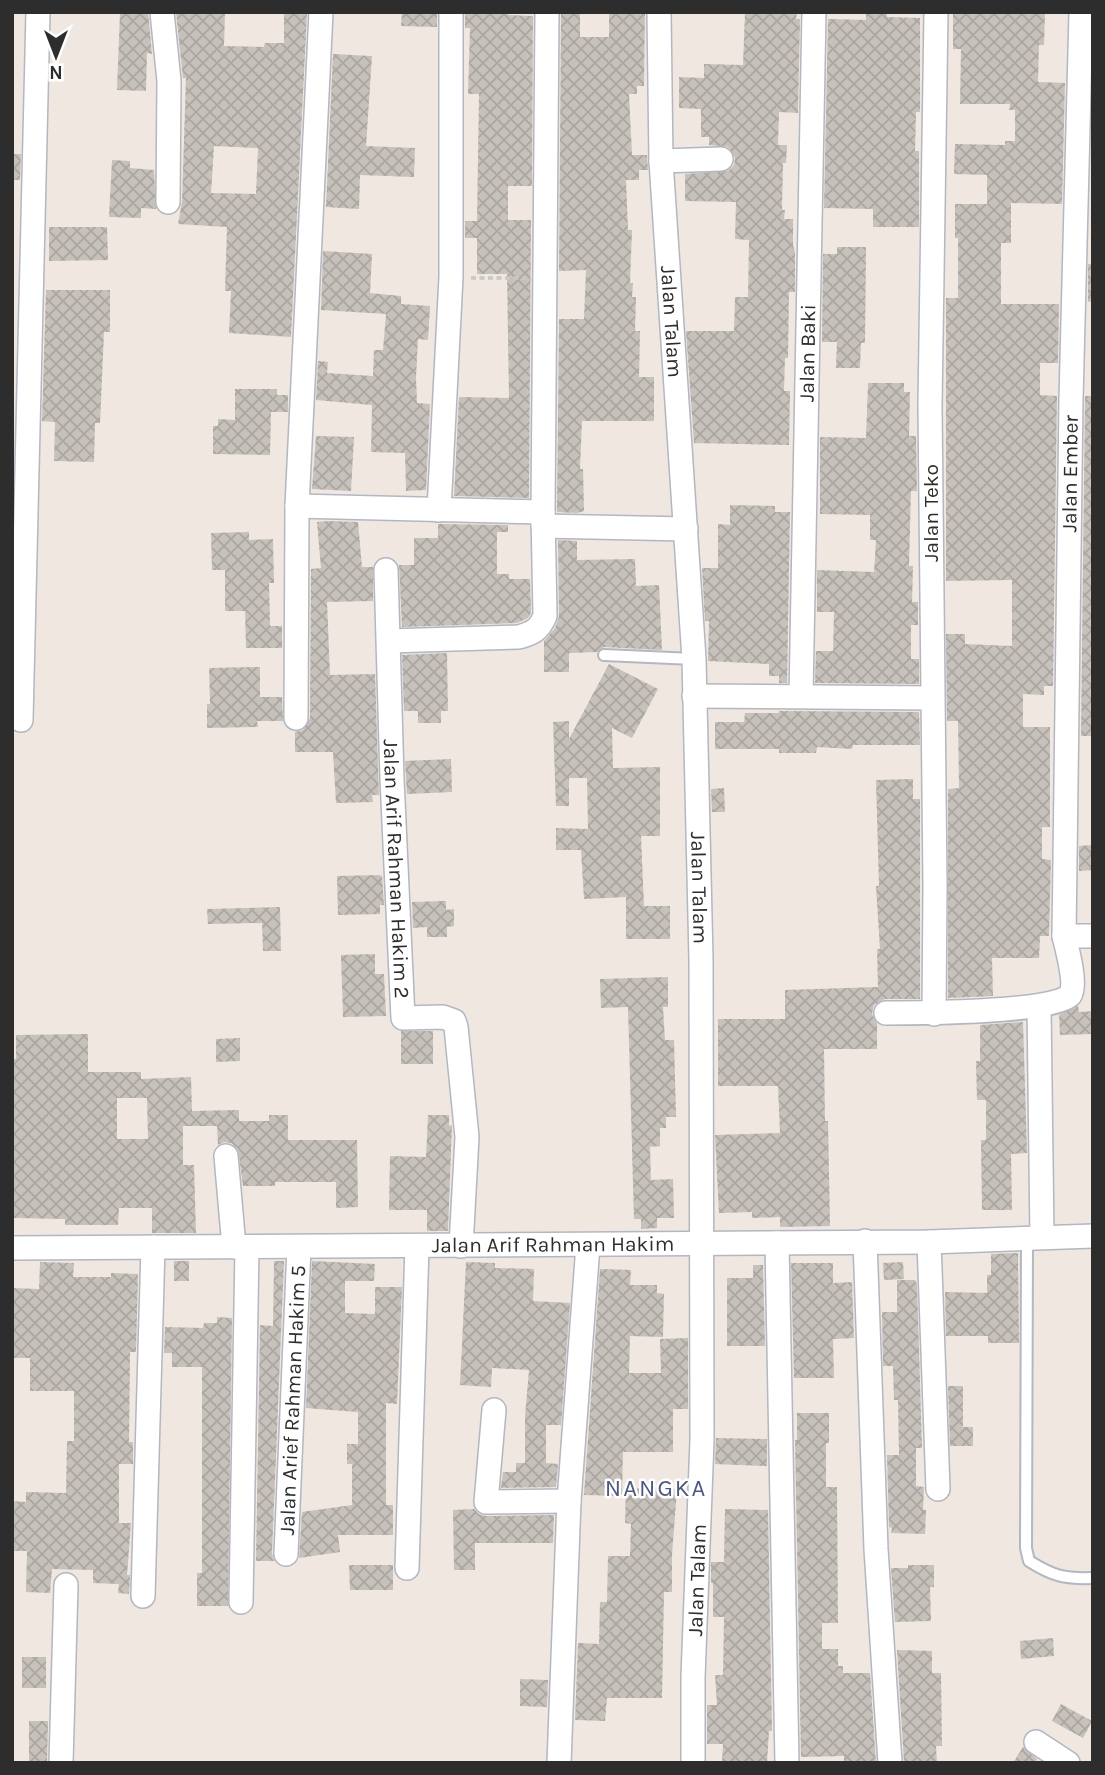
<svg xmlns="http://www.w3.org/2000/svg" width="1105" height="1775" font-family="Karla,sans-serif">
	<defs>
		<pattern id="building-cross-hatch" width="8" height="8" patternUnits="userSpaceOnUse" patternTransform="scale(1.75)"><rect width="8" height="8" fill="#c7c1bc"/><path d="M0 0l8 8M0 8l8-8" fill="none" stroke="#aba6a2"/></pattern>
	</defs>
	<rect width="100%" height="100%" fill="#efe7e0"/>
	<g fill="url(#building-cross-hatch)" fill-rule="evenodd">
		<path d="M120,12H148L152,54L147,53L146,91L117,90Z"/>
		<path d="M176,12H225L224,46L264,47L265,43H284V12H307L291,337L229,333L231,291H225L227,227L178,224L182,202L186,78H183ZM214,146L258,148L256,194L211,193Z"/>
		<path d="M402,12H437V27L401,26Z"/>
		<path d="M465,12H508V15L533,16L532,186H508V220H531L529,498L454,496L459,397L509,398L507,274H477V238H465V221H477L479,94H468L470,28H465Z"/>
		<path d="M561,12H580V37H609V12H645L644,86H637V94H629L632,155H647L648,170H639V180H626L628,230H632L630,283H633L632,297H636L635,331H640L639,377H654V421H582L580,469H583L584,511L577,513L557,512L559,319H584L586,270L559,271Z"/>
		<path d="M745,12H797L796,19H800L798,113L779,112L778,145H787L786,163H783L782,210H785L784,219H793V245L795,253V292H789L788,358H785L784,391H790L789,445L694,443L686,331H734L735,297H748L749,240L735,239L736,202L685,201V174L728,171L734,165L735,158L728,147L709,145V137H701V109L679,108V77L704,78V64L743,65Z"/>
		<path d="M866,12H887V17L920,18V112H916L915,151H919V227H873V209L824,208L828,19L866,20Z"/>
		<path d="M953,12H1045L1044,45H1039L1038,82L1065,83L1062,204L1011,203V243H1001V304H1059L1058,363H1040V395L1057,396L1053,686H1044V695L1023,694V727H1050V827H1042V859L1051,860L1049,936H1040L1039,958H992L993,996L948,998V789L959,788L958,721H947L946,634H965V644L1012,646V580L946,581V298H958V238H955V204H987V175L954,174L955,144L1005,145V141H1015V110H1009L1010,104H960L961,49H953Z"/>
		<path d="M333,54L372,56L366,146L415,148L414,177L360,175L359,209L326,207Z"/>
		<path d="M12,154H21L20,180H12Z"/>
		<path d="M112,160L130,161V168L154,170L156,209L141,208V218L109,217Z"/>
		<path d="M49,227H107L108,260L49,261Z"/>
		<path d="M837,247H866L865,343H861L860,368H836L837,342H822L823,254H837Z"/>
		<path d="M323,251L372,254L370,293L401,296V304L430,306L428,340L418,339L416,377L417,403L430,404L426,490L406,491L405,453L371,452L372,405L316,400L318,361L328,362L327,373L373,376L374,350H383L386,314L321,310Z"/>
		<path d="M1088,264L1093,265V301L1088,302Z"/>
		<path d="M46,290H110V332H104L100,423H95L94,462L54,461L55,422L42,421Z"/>
		<path d="M868,383H904V392H910L909,436H916L917,491H911L909,566H913L912,602H918V625H911V659H919V684L815,683L816,651H833L834,612H817V570L874,572L876,540H870V515L820,514V437L866,438Z"/>
		<path d="M235,389H277V395H288V412H271L270,455L213,454V426H218V419L235,420Z"/>
		<path d="M1085,396H1093V736H1081Z"/>
		<path d="M316,436L354,437L351,491L312,489Z"/>
		<path d="M730,505L775,506V512H790L787,683H779V676H769V664L708,661L709,621H705L702,568H718V524L730,525Z"/>
		<path d="M329,521L358,522L362,567H373V601L327,602L330,675L375,674L379,795H372L373,802L336,803L333,752H295V732L303,730L310,718L311,569L321,568L317,522Z"/>
		<path d="M438,524L508,525V532H497V574H509V579H530L531,613L528,618L517,623L402,627L399,565H414V538H438Z"/>
		<path d="M249,532V540L273,539L274,583H269L270,626H282V648H246L245,611H225V570H212L211,533Z"/>
		<path d="M558,540L577,541V560L635,559L636,586L659,585L662,650L604,647L597,652L569,653V672H544V641L555,628L559,616Z"/>
		<path d="M447,653L448,711H441V723H418V711H404L402,655Z"/>
		<path d="M609,664L658,689L632,738L612,728L613,768L660,767V836H641L644,906H670V939H626V897L584,899L581,850H556V828L588,829L587,778H569V806H556L553,722L569,721V739Z"/>
		<path d="M260,667V697H282L283,721H257L258,727L207,728V704H210L209,668Z"/>
		<path d="M779,711L919,712L920,745H853L852,749L817,747L816,753H779V749H715V722H744L745,713H779Z"/>
		<path d="M451,759L452,792L407,794L405,761Z"/>
		<path d="M913,779V799H920V999H885L874,1005L872,1014L877,1023V1049H824L825,1121H828L830,1226L780,1227V1217L752,1218V1212L719,1213L715,1135L780,1133L778,1086H718V1019H785V990L878,987L877,949H880L876,886H879L876,780Z"/>
		<path d="M724,788L725,812H712L711,789Z"/>
		<path d="M1093,845V870L1079,871V846Z"/>
		<path d="M379,875L382,876L384,905H380V914L338,915L337,876Z"/>
		<path d="M446,901V910L454,909V926L447,927V937H427V927L413,928L412,902Z"/>
		<path d="M280,907L281,951H263L262,923L208,924L207,909Z"/>
		<path d="M375,954V974H384L386,1016L343,1017L341,955Z"/>
		<path d="M668,977V1007H663L665,1040H674L676,1117H666V1128H660V1146L650,1147L651,1180L673,1179L674,1218H657V1228L641,1229V1219H634L628,1007L601,1008L600,979Z"/>
		<path d="M1078,1006L1079,1012L1093,1011V1034L1060,1035L1059,1015Z"/>
		<path d="M1023,1022L1027,1153L1011,1154L1012,1210H982L981,1140H986V1100H977L976,1061H980V1025Z"/>
		<rect x="401" y="1031" width="32" height="33"/>
		<path d="M88,1034V1072H141V1079L191,1077L192,1111L239,1110V1121H269V1115H288V1140H357L358,1207L336,1208V1182H275V1186H243L238,1149L231,1143L224,1142L218,1145L217,1126H183V1165H194L196,1233H152V1208H119L118,1225H65V1219L12,1218V1059H16V1035ZM117,1098H147L148,1139H117Z"/>
		<path d="M240,1038V1061L216,1062V1039Z"/>
		<path d="M428,1115H449V1126L452,1125L448,1231H427V1210H389L390,1156L426,1157Z"/>
		<path d="M1018,1253L1019,1343H988V1336H946L945,1292L987,1293V1275H991V1254Z"/>
		<rect x="174" y="1261" width="15" height="20"/>
		<path d="M274,1261H284L272,1553L274,1561H256L260,1325L273,1326Z"/>
		<path d="M312,1261L375,1264L374,1281H345V1313L375,1314V1287H402L397,1404L386,1403V1505H393V1535H338L340,1552L299,1558L302,1512L352,1505V1464H347V1444H358V1412L306,1408Z"/>
		<path d="M40,1262L74,1263L73,1277H111V1273L138,1274L136,1352H130L129,1442H133V1464H119V1523H131L127,1575H130L129,1594L118,1593L119,1584L93,1583V1570L52,1569L50,1593L26,1592L27,1551H12V1501L26,1502V1492L66,1493L67,1441H74V1391H30V1358H12V1288L39,1289Z"/>
		<path d="M466,1262L495,1263V1268L534,1269L533,1301L570,1303L561,1425H546V1463L558,1464L556,1487L501,1488L503,1472H516V1463H525V1416L529,1370L492,1368L491,1387L460,1385Z"/>
		<path d="M903,1262L904,1279L884,1280L883,1263Z"/>
		<path d="M791,1263H833V1283L852,1282L854,1338L833,1339L834,1378H794Z"/>
		<path d="M753,1265H763L765,1346H727V1278H753Z"/>
		<path d="M600,1269L631,1270L630,1285H657V1293L664,1294L663,1337L630,1336L629,1373H661L660,1339L688,1338V1409H673V1452H623L622,1496L584,1495Z"/>
		<path d="M897,1280H915L917,1284L922,1448H916V1486L924,1487L923,1510H926L925,1534L891,1533L892,1528L889,1527L887,1455H899L898,1400H894L893,1366H883L882,1312H897Z"/>
		<path d="M217,1317L232,1318L228,1606H197V1573H202V1367H172V1353H164L165,1327L203,1328L204,1323H217Z"/>
		<path d="M948,1386H963V1427H973V1446H950Z"/>
		<path d="M797,1413H829V1443H826V1487H837L838,1623H822V1649H838V1666H843V1673H870L876,1763H844V1756L801,1757L795,1440H797Z"/>
		<path d="M716,1438L767,1439V1466L715,1464Z"/>
		<path d="M626,1488L677,1489L672,1555V1592H664L662,1698H607L605,1721L575,1720L578,1643L599,1644L600,1602H607L608,1556H630L631,1524L625,1523Z"/>
		<path d="M474,1509L479,1514L486,1516L554,1515L553,1543H475V1570H454L453,1510Z"/>
		<path d="M725,1509L768,1510L772,1731H769L767,1763H722L723,1744H707V1705H717L715,1675H723L724,1617H713V1583H711V1562H724Z"/>
		<path d="M349,1565H393V1590H350Z"/>
		<path d="M908,1565H934V1587H930L931,1621L895,1622L891,1568H908Z"/>
		<path d="M1053,1638L1054,1656L1021,1659L1020,1641Z"/>
		<path d="M897,1650L932,1651V1673H941L942,1746H936L937,1763H904Z"/>
		<rect x="22" y="1657" width="24" height="31"/>
		<path d="M520,1679L548,1680L547,1707L520,1706Z"/>
		<path d="M1061,1704L1092,1721L1083,1738L1052,1721Z"/>
		<path d="M29,1721H48L47,1763H29Z"/>
		<path d="M1023,1747L1037,1759L1035,1763H1013Z"/>
	</g>
	<g fill="none" stroke-linecap="round" stroke-linejoin="round">
		<g stroke="#b3b7c1" stroke-width="14">
			<g id="service">
				<path d="M604,655L694,659"/>
				<path d="M1027,1237L1026,1548L1029,1561C1053,1576 1064,1579 1093,1578"/>
			</g>
		</g>
		<g stroke="#b3b7c1" stroke-width="26">
			<g id="minor">
				<path d="M162,12L169,81L168,202"/>
				<path id="s1" d="M659,12L661,161L694,659L701,960L702,1440L693,1677V1763"/>
				<path d="M661,161L721,159"/>
				<path d="M297,506L543,512"/>
				<path d="M439,510L451,277V12"/>
				<path d="M543,526L686,529"/>
				<path id="s2" d="M386,570L392,779L403,1018L443,1017L454,1021L456,1027L467,1137L461,1246"/>
				<path d="M389,641L519,637C533,633 539,630 545,616L543,512L547,12"/>
				<path d="M694,696L932,698"/>
				<path id="s3" d="M801,696L814,12"/>
				<path d="M296,718L297,506L321,12"/>
				<path d="M21,720L38,12"/>
				<path d="M1064,936H1093"/>
				<path d="M1039,1006L1042,1237"/>
				<path id="s4" d="M886,1013C913,1013 1057,1013 1070,995C1077,984 1067,949 1064,936L1071,399L1081,12"/>
				<path d="M934,1014L935,886L930,405L936,12"/>
				<path d="M226,1156L234,1247"/>
				<path d="M865,1241L876,1549L890,1763"/>
				<path d="M929,1242L938,1489"/>
				<path d="M777,1243L787,1763"/>
				<path id="s5" d="M12,1248L929,1242L1093,1236"/>
				<path d="M494,1410L486,1502L569,1501"/>
				<path id="s6" d="M286,1554L299,1247"/>
				<path d="M407,1568L417,1246"/>
				<path d="M143,1596L153,1247"/>
				<path d="M241,1602L247,1247"/>
				<path d="M1036,1742L1068,1763"/>
				<path d="M61,1763L66,1585"/>
				<path d="M559,1763L569,1501L588,1245"/>
			</g>
		</g>
		<path stroke="#c8c8c8" stroke-width="3.5" stroke-dasharray="5 3.5" stroke-linecap="butt" d="M471,278H526"/>
		<use href="#service" stroke="#fff" stroke-width="10"/>
		<use href="#minor" stroke="#fff" stroke-width="23"/>
	</g>
	<g text-anchor="middle" dominant-baseline="central" stroke-width="5" stroke-linejoin="round" paint-order="stroke">
		<g font-size="21" fill="#2d2d2d" stroke="#fff">
			<text stroke="none"><textPath href="#s1" startOffset="310">Jalan Talam</textPath></text>
			<text stroke="none"><textPath href="#s3" startOffset="343">Jalan Baki</textPath></text>
			<text stroke="none"><textPath href="#s4" startOffset="709">Jalan Ember</textPath></text>
			<text transform="translate(931 513) rotate(-90)">Jalan Teko</text>
			<text stroke="none"><textPath href="#s2" startOffset="299">Jalan Arif Rahman Hakim 2</textPath></text>
			<text stroke="none"><textPath href="#s1" startOffset="877">Jalan Talam</textPath></text>
			<text stroke="none"><textPath href="#s5" startOffset="541">Jalan Arif Rahman Hakim</textPath></text>
			<text stroke="none"><textPath href="#s6" startOffset="154">Jalan Arief Rahman Hakim 5</textPath></text>
			<text transform="translate(697 1580) rotate(-88)">Jalan Talam</text>
		</g>
		<g font-size="24" letter-spacing="2" fill="#4d5a7f" stroke="#fff">
			<text x="656" y="1488">NANGKA</text>
		</g>
	</g>
	<rect width="1105" height="1775" fill="none" stroke="#2d2d2d" stroke-width="28"/>
	<g transform="translate(56 56) rotate(180)" stroke="#ffffff" stroke-width="5" paint-order="stroke">
	<path d="M0-5L12 26L0 18L-12 26Z" fill="#2d2d2d"/>
	<text y="-10" font-size="19" font-weight="bold" text-anchor="middle" fill="#2d2d2d">N</text>
	</g>
</svg>
